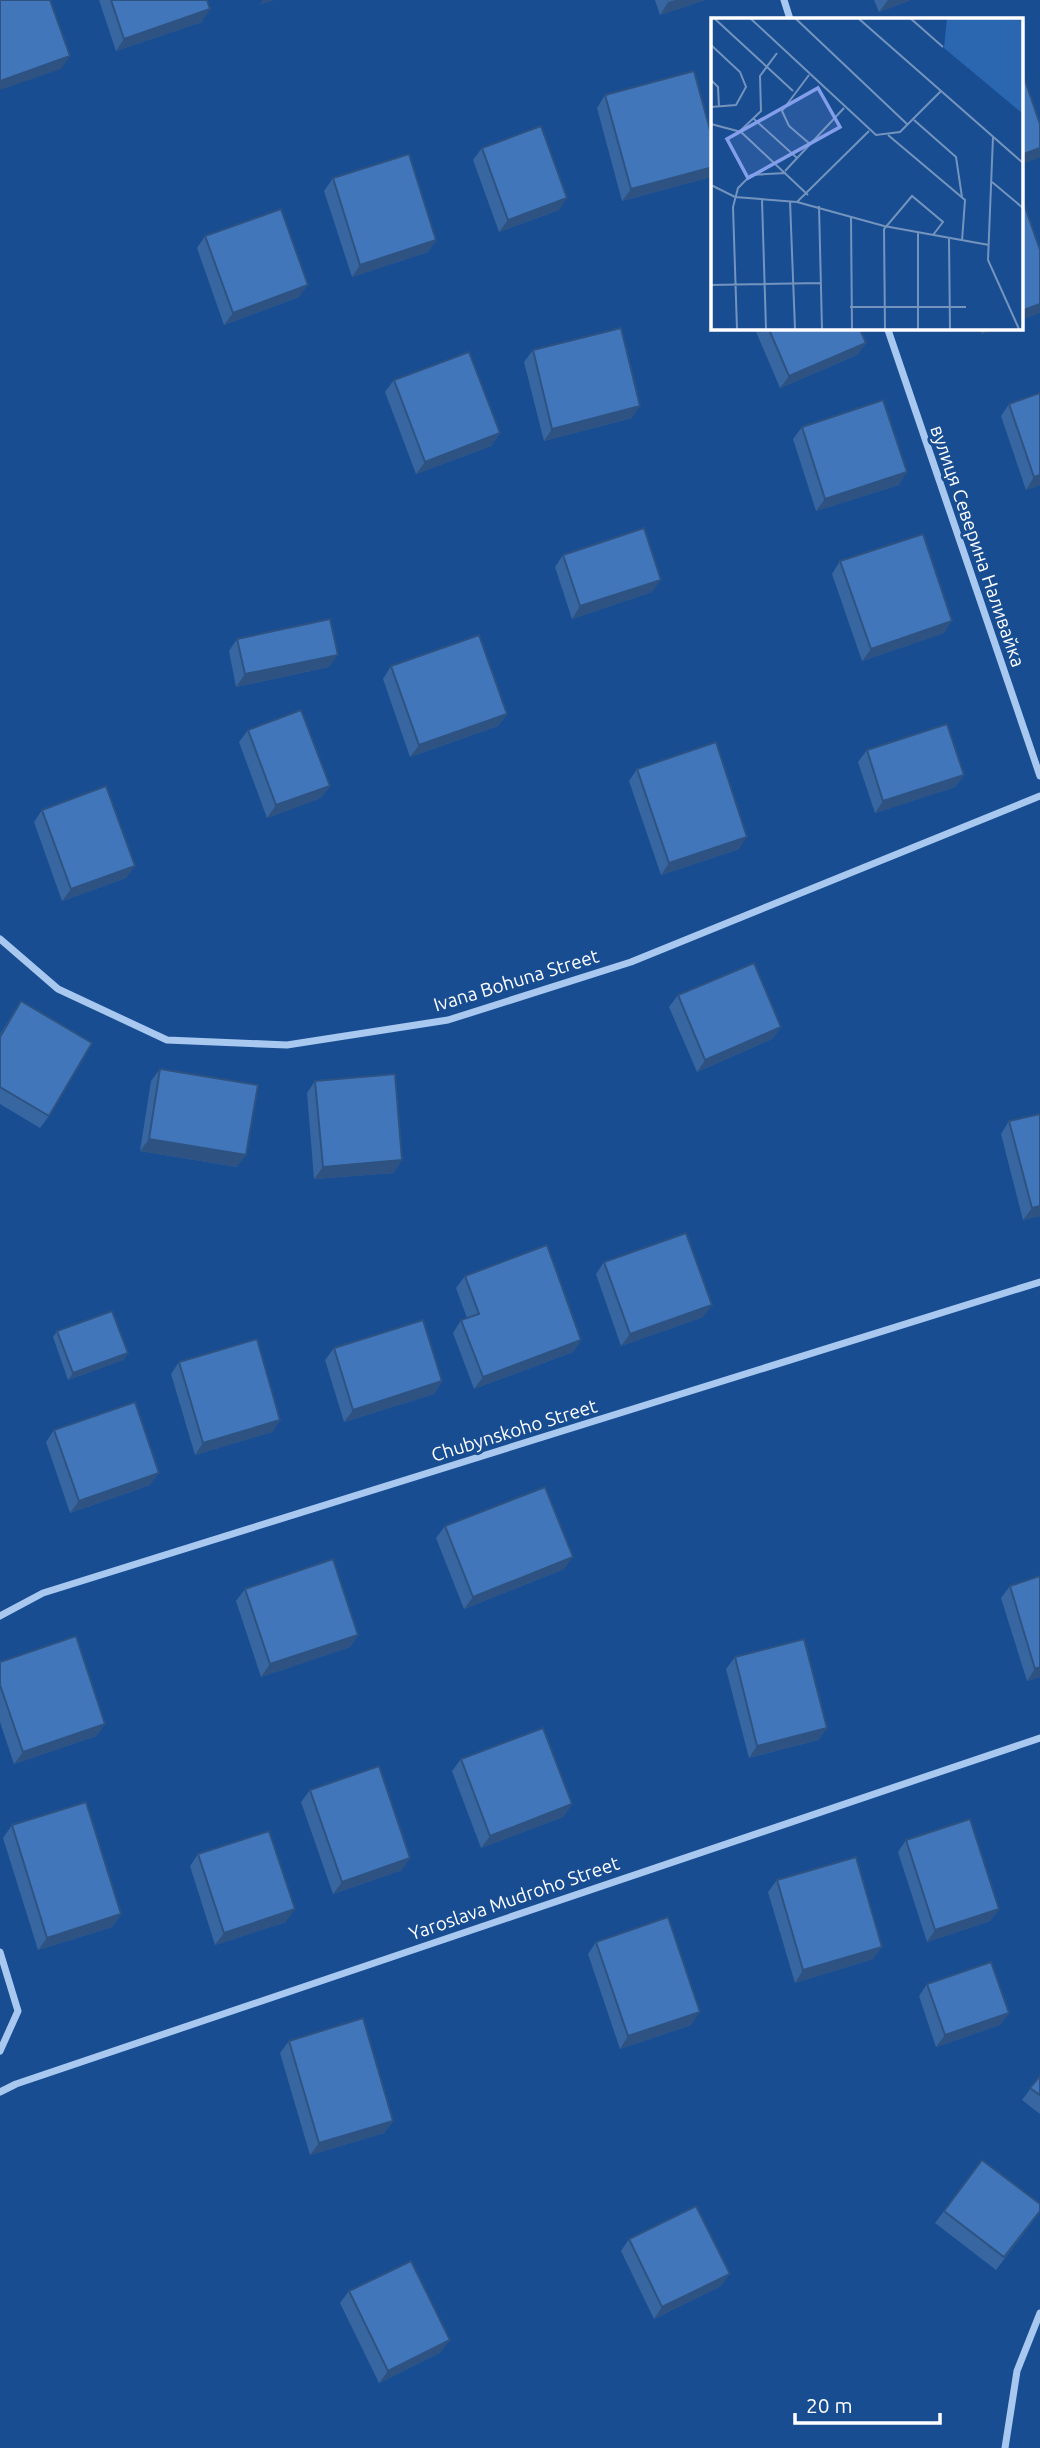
<svg xmlns="http://www.w3.org/2000/svg" width="1040" height="2448" font-family="Ubuntu,sans-serif">
	<rect width="100%" height="100%" fill="#184d92"/>
	<g fill="none" stroke-linecap="round" stroke-linejoin="round">
		<g stroke="#a8c8f0" stroke-width="7">
			<path d="M784,0L790,19"/>
			<path d="M887,327L1040,776"/>
			<path d="M0,939L58,989L167,1040L287,1045L448,1020L631,962L1040,796"/>
			<path d="M0,1616L43,1593L1040,1282"/>
			<path d="M0,1952L18,2011L0,2051"/>
			<path d="M0,2092L16,2084L1040,1738"/>
			<path d="M1005,2448L1017,2371L1040,2313"/>
		</g>
	</g>
	<g fill="#3866a0">
		<path d="M99,0H207L202,22L116,51Z"/>
		<path d="M655,0H705L660,15Z"/>
		<path d="M874,0H911L879,12Z"/>
		<path d="M605,95L713,141V174L711,177L622,201L597,108Z"/>
		<path d="M482,148L559,210L499,232L473,160Z"/>
		<path d="M333,178L436,240L428,252L352,277L324,191Z"/>
		<path d="M205,236L299,297L224,325L197,248Z"/>
		<path d="M754,327H859L866,343L857,355L780,388Z"/>
		<path d="M980,327H1001L982,334Z"/>
		<path d="M533,350L632,418L544,441L524,362Z"/>
		<path d="M394,380L500,433L491,446L416,474L385,392Z"/>
		<path d="M1040,393V485L1026,490L1001,416L1009,404Z"/>
		<path d="M802,427L899,485L816,511L793,439Z"/>
		<path d="M563,555L652,592L572,619L555,567Z"/>
		<path d="M840,561L944,633L862,661L832,574Z"/>
		<path d="M237,639L329,667L236,687L229,651Z"/>
		<path d="M391,666L507,714L498,726L410,757L383,679Z"/>
		<path d="M248,730L330,786L321,798L267,818L239,742Z"/>
		<path d="M867,750L964,775L955,787L875,813L858,762Z"/>
		<path d="M637,769L739,849L661,875L629,781Z"/>
		<path d="M42,810L126,878L62,901L34,822Z"/>
		<path d="M678,995L781,1027L772,1039L697,1072L669,1007Z"/>
		<path d="M21,1001L49,1116L40,1128L0,1104V1034Z"/>
		<path d="M160,1069L237,1167L140,1151L151,1081Z"/>
		<path d="M315,1081L394,1173L314,1179L307,1093Z"/>
		<path d="M1040,1114V1216L1023,1220L1001,1134L1009,1121Z"/>
		<path d="M604,1262L703,1317L621,1346L596,1274Z"/>
		<path d="M465,1276L581,1340L573,1352L474,1389L453,1333L461,1320L467,1318L456,1288Z"/>
		<path d="M57,1331L128,1353L123,1360L68,1380L53,1337Z"/>
		<path d="M334,1348L442,1381L434,1394L344,1422L325,1360Z"/>
		<path d="M179,1362L280,1420L272,1432L195,1455L171,1374Z"/>
		<path d="M54,1430L150,1485L70,1513L46,1442Z"/>
		<path d="M445,1526L564,1569L464,1609L436,1538Z"/>
		<path d="M1040,1576V1677L1027,1681L1001,1598L1010,1586Z"/>
		<path d="M245,1589L358,1635L350,1647L261,1677L236,1601Z"/>
		<path d="M735,1657L827,1728L818,1740L749,1758L726,1669Z"/>
		<path d="M0,1662L105,1724L96,1736L14,1764L0,1722Z"/>
		<path d="M461,1759L572,1804L563,1817L481,1848L452,1771Z"/>
		<path d="M310,1790L402,1870L333,1894L301,1802Z"/>
		<path d="M12,1825L121,1914L112,1927L38,1950L3,1838Z"/>
		<path d="M906,1840L999,1909L990,1921L927,1942L898,1852Z"/>
		<path d="M198,1854L286,1922L215,1945L190,1866Z"/>
		<path d="M777,1880L873,1959L795,1983L768,1892Z"/>
		<path d="M596,1942L691,2025L620,2049L588,1954Z"/>
		<path d="M927,1984L1009,2013L1000,2025L936,2047L919,1996Z"/>
		<path d="M289,2041L393,2121L384,2133L310,2155L280,2053Z"/>
		<path d="M1040,2076V2114L1022,2100Z"/>
		<path d="M944,2211L1040,2212L996,2270L935,2223Z"/>
		<path d="M629,2239L721,2286L654,2319L621,2251Z"/>
		<path d="M349,2291L441,2352L379,2383L340,2303Z"/>
	</g>
	<g fill="#2e5382">
		<path d="M263,0H275L259,5Z"/>
		<path d="M676,0H705L660,15L668,2Z"/>
		<path d="M888,0H911L879,12Z"/>
		<path d="M210,9L202,22L116,51L124,39Z"/>
		<path d="M70,56L61,69L0,90V81Z"/>
		<path d="M1040,148V156L1039,158L1021,164V155Z"/>
		<path d="M713,167V174L711,177L622,201L631,189Z"/>
		<path d="M567,198L559,210L499,232L508,220Z"/>
		<path d="M436,240L428,252L352,277L360,265Z"/>
		<path d="M308,285L299,297L224,325L233,313Z"/>
		<path d="M1040,304V313L1021,320V311Z"/>
		<path d="M987,327H1001L982,334Z"/>
		<path d="M866,343L857,355L780,388L789,376Z"/>
		<path d="M640,406L632,418L544,441L552,429Z"/>
		<path d="M500,433L491,446L416,474L425,462Z"/>
		<path d="M907,472L899,485L816,511L825,499Z"/>
		<path d="M1040,475V485L1026,490L1034,477Z"/>
		<path d="M661,580L652,592L572,619L580,606Z"/>
		<path d="M952,621L944,633L862,661L871,649Z"/>
		<path d="M338,655L329,667L236,687L245,674Z"/>
		<path d="M507,714L498,726L410,757L419,745Z"/>
		<path d="M964,775L955,787L875,813L883,801Z"/>
		<path d="M330,786L321,798L267,818L276,805Z"/>
		<path d="M747,837L739,849L661,875L669,863Z"/>
		<path d="M135,866L126,878L62,901L71,889Z"/>
		<path d="M781,1027L772,1039L697,1072L705,1060Z"/>
		<path d="M149,1139L246,1155L237,1167L140,1151Z"/>
		<path d="M402,1160L394,1173L314,1179L323,1167Z"/>
		<path d="M1040,1206V1216L1023,1220L1032,1208Z"/>
		<path d="M712,1305L703,1317L621,1346L630,1334Z"/>
		<path d="M581,1340L573,1352L474,1389L483,1377Z"/>
		<path d="M128,1353L123,1360L68,1380L73,1373Z"/>
		<path d="M442,1381L434,1394L344,1422L353,1410Z"/>
		<path d="M280,1420L272,1432L195,1455L203,1443Z"/>
		<path d="M159,1473L150,1485L70,1513L79,1501Z"/>
		<path d="M573,1557L564,1569L464,1609L473,1597Z"/>
		<path d="M358,1635L350,1647L261,1677L270,1664Z"/>
		<path d="M1040,1667V1677L1027,1681L1035,1669Z"/>
		<path d="M105,1724L96,1736L14,1764L23,1752Z"/>
		<path d="M827,1728L818,1740L749,1758L757,1746Z"/>
		<path d="M572,1804L563,1817L481,1848L490,1836Z"/>
		<path d="M410,1858L402,1870L333,1894L342,1882Z"/>
		<path d="M295,1909L286,1922L215,1945L224,1933Z"/>
		<path d="M999,1909L990,1921L927,1942L935,1930Z"/>
		<path d="M121,1914L112,1927L38,1950L47,1938Z"/>
		<path d="M882,1947L873,1959L795,1983L803,1970Z"/>
		<path d="M700,2012L691,2025L620,2049L628,2036Z"/>
		<path d="M1009,2013L1000,2025L936,2047L945,2035Z"/>
		<path d="M393,2121L384,2133L310,2155L319,2143Z"/>
		<path d="M730,2274L721,2286L654,2319L662,2307Z"/>
		<path d="M450,2340L441,2352L379,2383L388,2371Z"/>
	</g>
	<g fill="#4177ba" stroke="#2e5382" stroke-width="2">
		<path d="M0,0H50L70,56L0,81Z"/>
		<path d="M111,0H207L210,9L124,39Z"/>
		<path d="M694,71L713,141V167L631,189L605,95Z"/>
		<path d="M1022,72L1040,124V148L1021,155V73Z"/>
		<path d="M541,126L567,198L508,220L482,148Z"/>
		<path d="M409,154L436,240L360,265L333,178Z"/>
		<path d="M1025,207L1040,250V304L1021,311V209Z"/>
		<path d="M281,209L308,285L233,313L205,236Z"/>
		<path d="M768,327H859L866,343L789,376Z"/>
		<path d="M621,328L640,406L552,429L533,350Z"/>
		<path d="M469,352L500,433L425,462L394,380Z"/>
		<path d="M1040,393V475L1034,477L1009,404Z"/>
		<path d="M883,400L907,472L825,499L802,427Z"/>
		<path d="M644,528L661,580L580,606L563,555Z"/>
		<path d="M923,534L952,621L871,649L840,561Z"/>
		<path d="M330,619L338,655L245,674L237,639Z"/>
		<path d="M479,635L507,714L419,745L391,666Z"/>
		<path d="M301,710L330,786L276,805L248,730Z"/>
		<path d="M947,724L964,775L883,801L867,750Z"/>
		<path d="M716,742L747,837L669,863L637,769Z"/>
		<path d="M106,786L135,866L71,889L42,810Z"/>
		<path d="M754,963L781,1027L705,1060L678,995Z"/>
		<path d="M21,1001L92,1043L49,1116L0,1087V1037Z"/>
		<path d="M160,1069L258,1085L246,1155L149,1139Z"/>
		<path d="M395,1074L402,1160L323,1167L315,1081Z"/>
		<path d="M1040,1114V1206L1032,1208L1009,1121Z"/>
		<path d="M686,1233L712,1305L630,1334L604,1262Z"/>
		<path d="M547,1245L581,1340L483,1377L461,1320L479,1314L465,1276Z"/>
		<path d="M112,1311L128,1353L73,1373L57,1331Z"/>
		<path d="M423,1320L442,1381L353,1410L334,1348Z"/>
		<path d="M257,1339L280,1420L203,1443L179,1362Z"/>
		<path d="M135,1402L159,1473L79,1501L54,1430Z"/>
		<path d="M545,1487L573,1557L473,1597L445,1526Z"/>
		<path d="M333,1559L358,1635L270,1664L245,1589Z"/>
		<path d="M1040,1576V1667L1035,1669L1010,1586Z"/>
		<path d="M76,1636L105,1724L23,1752L0,1685V1662Z"/>
		<path d="M804,1639L827,1728L757,1746L735,1657Z"/>
		<path d="M543,1728L572,1804L490,1836L461,1759Z"/>
		<path d="M379,1766L410,1858L342,1882L310,1790Z"/>
		<path d="M86,1802L121,1914L47,1938L12,1825Z"/>
		<path d="M970,1819L999,1909L935,1930L906,1840Z"/>
		<path d="M269,1831L295,1909L224,1933L198,1854Z"/>
		<path d="M856,1857L882,1947L803,1970L777,1880Z"/>
		<path d="M668,1917L700,2012L628,2036L596,1942Z"/>
		<path d="M991,1962L1009,2013L945,2035L927,1984Z"/>
		<path d="M363,2018L393,2121L319,2143L289,2041Z"/>
		<path d="M1040,2076V2095L1030,2088Z"/>
		<path d="M982,2160L1040,2204V2211L1004,2257L944,2211Z"/>
		<path d="M696,2206L730,2274L662,2307L629,2239Z"/>
		<path d="M411,2261L450,2340L388,2371L349,2291Z"/>
	</g>
	<g text-anchor="middle" dominant-baseline="central" stroke-width="6" stroke-linejoin="round" paint-order="stroke">
		<g font-size="19" fill="#fff" stroke="#184d92">
			<text transform="translate(978 546) rotate(71)">вулиця Северина Наливайка</text>
			<text transform="translate(516 980) rotate(-17)">Ivana Bohuna Street</text>
			<text transform="translate(514 1430) rotate(-17)">Chubynskoho Street</text>
			<text transform="translate(514 1898) rotate(-19)">Yaroslava Mudroho Street</text>
		</g>
	</g>
	<g transform="translate(711 18)">
		<rect width="312" height="312" fill="#184d92"/>
		<path d="M236,0H311V95L233,30Z" fill="#2b67b1"/>
		<path fill="none" stroke="#7494be" stroke-width="2" d="M39,0L165,117L189,114L230,73M84,0L197,107M147,0L312,145M199,0L232,29M4,1L82,73M0,27L29,54L35,69L25,87L0,89M98,57L71,93L78,108L99,126M0,62L7,69L8,89M43,101L86,140M203,102L245,139L251,179M0,106L30,114L97,177M29,113L50,93L49,58L66,35M177,117L254,182L251,223M282,119L277,242L308,311M74,153L133,90M281,164L312,190M0,167L24,179L86,184L158,113M51,182L55,311M79,183L84,311M86,184L173,208L278,227M108,188L111,311M140,199L141,311M238,221L239,311M0,267L110,265M139,289H255M26,311L22,189L27,170L40,157L75,155M174,311L173,211L201,178L232,204L222,217M207,311V214"/>
		<path fill="#839eea" fill-opacity="0.15" stroke="#839eea" stroke-width="3.5" d="M107,70L129,109L37,160L16,121Z"/>
		<rect width="312" height="312" fill="none" stroke="#fff" stroke-width="3.5"/>
	</g>
	<path d="M795 2413v10h145v-10" fill="none" stroke="#ffffff" stroke-width="3.5"/>
	<text x="806" y="2413" font-size="21" fill="#ffffff" stroke="#184d92" stroke-width="5" paint-order="stroke">20 m</text>
</svg>
